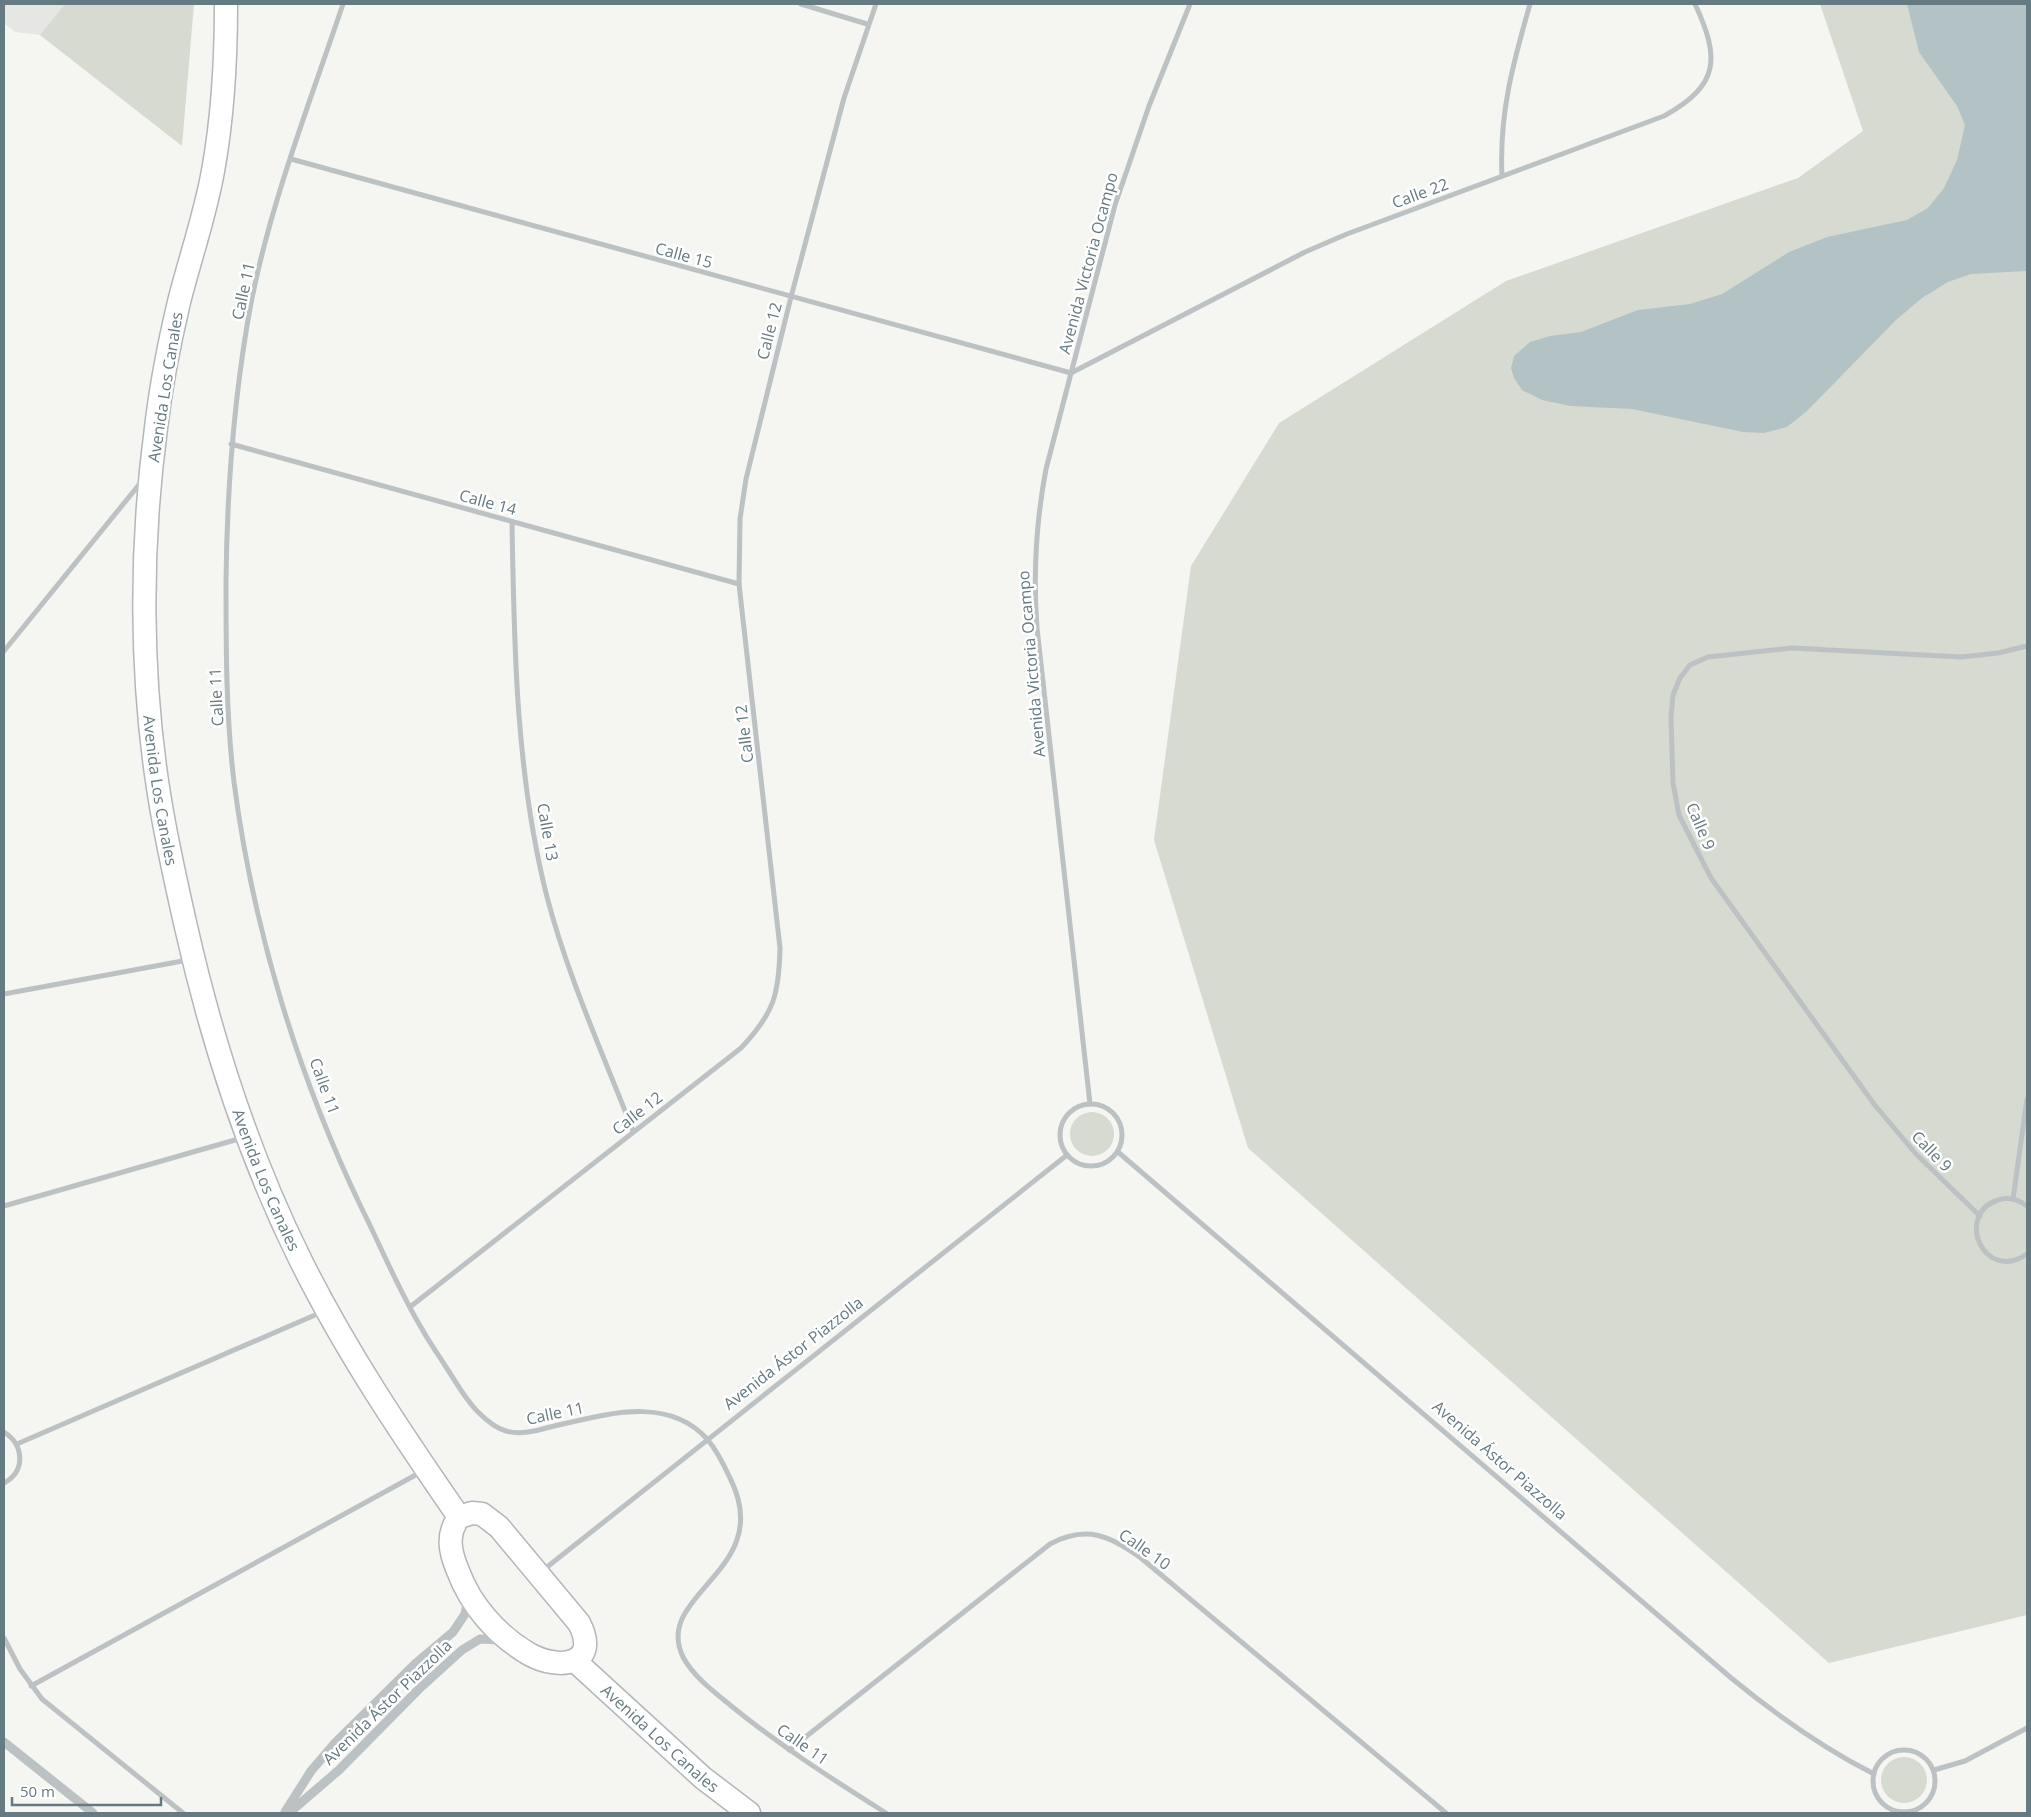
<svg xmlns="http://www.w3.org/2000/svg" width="2031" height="1817" font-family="'Open Sans',sans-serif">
	<rect width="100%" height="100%" fill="#f5f5f2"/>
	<path fill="#e6e6e5" d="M4,4H65L40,35L15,32L4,23Z"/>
	<g fill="#d6dad1">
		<path d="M65,4H194L182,146L40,35Z"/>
		<path d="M1820,4H2027V1615L1829,1663L1248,1148L1154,840L1191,566L1279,423L1506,281L1798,178L1863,131Z"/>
		<circle cx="1092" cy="1134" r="22"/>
		<circle cx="1904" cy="1780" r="23"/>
	</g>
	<path fill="#b3c3c5" d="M1907,4H2027V271L1971,274L1948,282L1922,298L1896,320L1807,411L1787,427L1764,433L1743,432L1632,409L1570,406L1542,400L1522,390L1514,378L1511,368L1514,356L1530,342L1550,336L1581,332L1638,310L1690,304L1722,294L1789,252L1827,237L1907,220L1928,208L1944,188L1957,160L1965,125L1957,106L1919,52Z"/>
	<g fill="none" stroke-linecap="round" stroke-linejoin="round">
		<g stroke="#b1b7ba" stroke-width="25">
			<g id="secondary">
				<path id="s1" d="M226,4C226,59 223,116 213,171C205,216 190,258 179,302C169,344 161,385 156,428C140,548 140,675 159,794C166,839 176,883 186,927C212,1042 248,1154 300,1259C345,1350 401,1433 459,1517"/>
				<path d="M472,1513L482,1514L499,1527L579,1623C601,1665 559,1671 529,1654C497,1635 471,1606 458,1571C450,1552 446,1535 459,1517Z"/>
				<path id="s2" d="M575,1661L703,1778L749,1813"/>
			</g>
		</g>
		<g stroke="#bcc1c3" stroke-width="5">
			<path d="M343,4C310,102 271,201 251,303C234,395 227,488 226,581C226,648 226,716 234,782C253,929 298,1076 362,1209C382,1249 399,1291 422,1329C429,1342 438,1354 446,1367C456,1382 465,1399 478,1412C486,1420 495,1428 506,1431C520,1435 536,1431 550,1427C601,1416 667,1393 708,1440C717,1451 724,1465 730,1478C777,1571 652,1593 683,1657C693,1676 714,1692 730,1705C779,1745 832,1779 886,1813"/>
			<path d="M801,4L867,24"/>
			<path d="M291,159L1071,373L1305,252L1347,234L1664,116C1720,85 1720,58 1695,4"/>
			<path d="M1502,176C1499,114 1513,63 1530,4"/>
			<path d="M231,444L739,584"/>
			<path d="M512,522C514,647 516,775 547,897C568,977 603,1054 633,1131"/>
			<path d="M4,651L142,481"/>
			<path d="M4,994L188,960"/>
			<circle cx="1091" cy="1135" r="31"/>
			<path d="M1090,1104L1037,628C1033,574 1036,522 1046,469L1115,205L1149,106L1190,4"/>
			<path d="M1118,1152L1730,1677C1776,1715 1821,1747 1874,1774"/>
			<path d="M2013,1199L2027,1099"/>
			<path d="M4,1206L242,1138"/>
			<path d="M2027,1206C2018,1199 2008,1197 1998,1200C1954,1214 1984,1284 2027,1254"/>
			<path d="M1980,1216L1916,1154L1874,1104L1711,878L1679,815L1673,783L1671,717L1673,695L1680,678L1690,665L1708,657L1792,648L1961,657L1998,653L2027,646"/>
			<path d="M410,1307L741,1048C774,1013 779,995 780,948L739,584L740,519L746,479L791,297L844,98L876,4"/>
			<path d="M4,1432C24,1445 26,1471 4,1483"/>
			<path d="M17,1444L322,1312"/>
			<path d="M542,1571L1067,1155"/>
			<path d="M4,1638L20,1669L42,1699L183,1813"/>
			<path d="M31,1686L421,1472"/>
			<circle cx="1904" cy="1781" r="31"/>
			<path d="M789,1750L1050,1544C1086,1525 1109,1535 1141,1558L1446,1813"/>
			<path d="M1934,1770L1965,1761L2027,1728"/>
		</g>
		<g stroke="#bcc1c3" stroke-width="9">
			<path d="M4,1742L93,1813"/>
			<path d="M285,1812L311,1771L335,1743L415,1664L453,1632L465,1614L468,1599"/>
			<path d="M289,1813L339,1770L419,1689L462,1650L480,1639L500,1640"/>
		</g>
		<use href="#secondary" stroke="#fff" stroke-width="22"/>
	</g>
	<g text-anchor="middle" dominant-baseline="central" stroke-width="5" stroke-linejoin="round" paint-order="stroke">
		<g font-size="16" fill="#667a81" stroke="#fff">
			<text transform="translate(1420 193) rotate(-20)">Calle 22</text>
			<text transform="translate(684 255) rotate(15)">Calle 15</text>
			<text transform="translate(1088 263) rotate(-75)">Avenida Victoria Ocampo</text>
			<text transform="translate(243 291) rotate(-78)">Calle 11</text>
			<text transform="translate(769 331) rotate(-76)">Calle 12</text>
			<text transform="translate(165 387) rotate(-81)">Avenida Los Canales</text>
			<text transform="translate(488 502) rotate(15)">Calle 14</text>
			<text transform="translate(1031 664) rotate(-95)">Avenida Victoria Ocampo</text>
			<text transform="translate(216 697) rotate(-93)">Calle 11</text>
			<text transform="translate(744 734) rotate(-97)">Calle 12</text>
			<text stroke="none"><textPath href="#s1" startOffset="795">Avenida Los Canales</textPath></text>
			<text transform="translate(1701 826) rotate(67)">Calle 9</text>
			<text transform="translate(548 832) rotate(80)">Calle 13</text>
			<text transform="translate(325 1086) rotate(70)">Calle 11</text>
			<text transform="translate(637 1113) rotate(-38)">Calle 12</text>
			<text transform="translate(1932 1151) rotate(46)">Calle 9</text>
			<text stroke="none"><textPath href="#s1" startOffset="1200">Avenida Los Canales</textPath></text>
			<text transform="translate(793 1353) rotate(-38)">Avenida Ástor Piazzolla</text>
			<text transform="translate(555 1413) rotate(-12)">Calle 11</text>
			<text transform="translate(1500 1460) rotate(41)">Avenida Ástor Piazzolla</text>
			<text transform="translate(1145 1549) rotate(35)">Calle 10</text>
			<text transform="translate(387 1702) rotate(-44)">Avenida Ástor Piazzolla</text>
			<text stroke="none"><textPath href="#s2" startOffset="115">Avenida Los Canales</textPath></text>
			<text transform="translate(803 1744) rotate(35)">Calle 11</text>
		</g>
	</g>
	<rect width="2031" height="1817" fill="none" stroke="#667a81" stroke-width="10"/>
	<path d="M12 1797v8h149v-8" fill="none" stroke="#667a81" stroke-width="2.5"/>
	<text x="20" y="1797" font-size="15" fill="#667a81" stroke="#ffffff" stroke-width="4" paint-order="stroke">50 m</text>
</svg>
